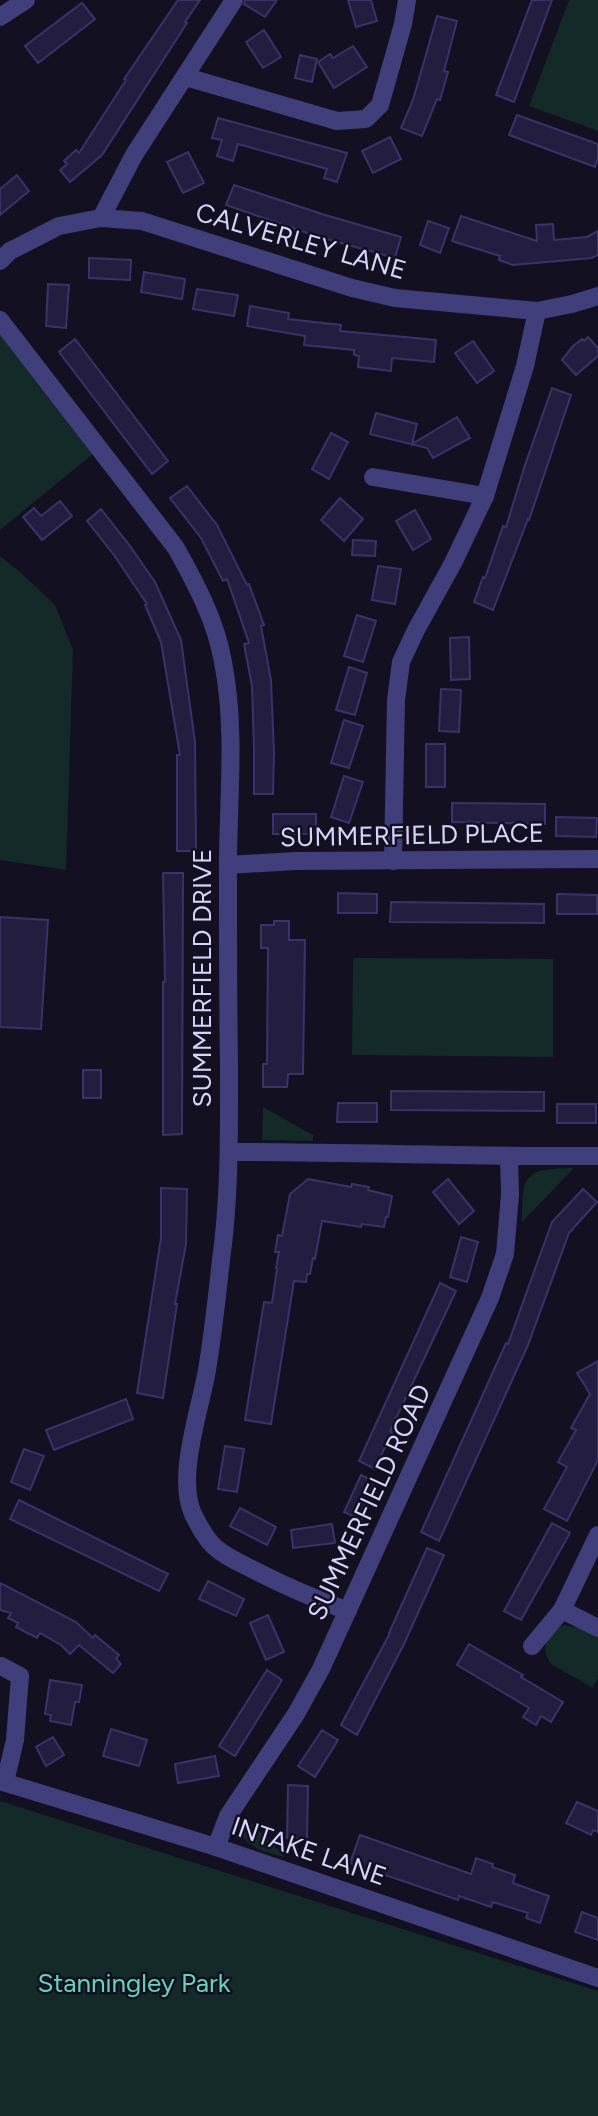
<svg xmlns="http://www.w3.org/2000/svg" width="598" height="2116" font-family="Figtree,sans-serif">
	<rect width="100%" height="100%" fill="#121021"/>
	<g fill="#132a29">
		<path d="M569,0H598V131L529,106Z"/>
		<path d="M0,332L94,453L0,530Z"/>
		<path d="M0,556L20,572L55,605L73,650L66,870L0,860Z"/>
		<path d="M353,958L553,959V1057L352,1055Z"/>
		<path d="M263,1107L313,1135V1141L262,1140Z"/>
		<path d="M574,1168L522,1222C522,1173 524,1169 574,1168Z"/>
		<path d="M564,1625L578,1628L598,1638V1678L593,1688L551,1664C539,1648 547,1633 564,1625Z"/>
		<path d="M0,1801L598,1991V2116H0Z"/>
		<path d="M246,1818L285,1857C268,1853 228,1844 246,1818Z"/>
	</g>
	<g fill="#231e40" stroke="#3b326a" stroke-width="2">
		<path d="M178,0H200L185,22L187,23L102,155L70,182L60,170L67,164L64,161L76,150L79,153L126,80L124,79Z"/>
		<path d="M245,0H277L265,17L244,4Z"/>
		<path d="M348,0H371L377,21L356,27Z"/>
		<path d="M532,0H552L514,102L496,95Z"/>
		<path d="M82,3L95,19L38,63L25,46Z"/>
		<path d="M437,16L457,21L444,71L448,72L440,100L437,99L422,136L401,128L413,100Z"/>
		<path d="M264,30L281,57L263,68L246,42Z"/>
		<path d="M353,46L367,67L334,88L318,62L330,54L333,58Z"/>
		<path d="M300,55L317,59L312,82L295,78Z"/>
		<path d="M517,115L598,144V158L595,167L509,135Z"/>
		<path d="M218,118L347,153L337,182L324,178L327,169L238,144L233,161L217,156L222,140L212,138Z"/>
		<path d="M390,137L401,159L373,173L362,151Z"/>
		<path d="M188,152L204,183L183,193L167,162Z"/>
		<path d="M17,175L29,191L0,215V189Z"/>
		<path d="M234,185L322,214L401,237L395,258L316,236L226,205Z"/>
		<path d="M461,216L537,241L536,225L553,224L554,240L587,237L598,231V255L592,258L513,265L499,260L500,256L452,241Z"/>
		<path d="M428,221L449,228L440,253L420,245Z"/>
		<path d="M89,258L131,260L130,280L89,278Z"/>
		<path d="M144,272L185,279L182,299L141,292Z"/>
		<path d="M48,284L69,285L66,328L46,326Z"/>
		<path d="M197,289L238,295L234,316L193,309Z"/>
		<path d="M250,306L289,313L288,319L341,325L340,331L436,340L434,362L392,358L391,371L358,367L359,356L354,355V350L304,345L305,336L247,326Z"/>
		<path d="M588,337L598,348V356L576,375L562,360L573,346L582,339L584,341Z"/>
		<path d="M75,339L168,461L152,474L59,352Z"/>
		<path d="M473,341L494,371L477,383L455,353Z"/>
		<path d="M552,388L571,395L529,520L528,519L493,610L474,602L483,577L485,578L503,526L506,527L525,465Z"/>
		<path d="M376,413L417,424L412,444L457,417L470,438L433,458L427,448L370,434Z"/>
		<path d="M331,433L348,442L329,479L312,469Z"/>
		<path d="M187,486L217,525L247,585L249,584L264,625L261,626L271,680L274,753L273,794H254V749L252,686L244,644L249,643L227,579L223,581L201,538L170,498Z"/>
		<path d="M340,498L363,519L344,541L321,520Z"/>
		<path d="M60,501L72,516L42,540L23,517L34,508L41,516Z"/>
		<path d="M101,509L130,546L155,582L181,640L195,742L196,851H177V755H180L161,642L145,605L147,604L114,555L87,521Z"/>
		<path d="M415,510L431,539L413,550L396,521Z"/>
		<path d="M353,540L376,541L375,556L352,555Z"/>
		<path d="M378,566L401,569L395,604L372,600Z"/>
		<path d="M357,615L376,621L363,662L344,656Z"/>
		<path d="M469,637L470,679L451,680L450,638Z"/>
		<path d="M349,667L367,673L355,715L336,710Z"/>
		<path d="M441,689L461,690L459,732L439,731Z"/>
		<path d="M344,720L363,726L349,768L331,763Z"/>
		<rect x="426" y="744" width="19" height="43"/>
		<path d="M344,776L363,782L349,823L331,817Z"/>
		<path d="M452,803L545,804V824L452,822Z"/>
		<rect x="273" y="814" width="43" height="20"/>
		<path d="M556,817L597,818L596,837L556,836Z"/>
		<path d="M163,873H183L182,1134L163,1135V982H165Z"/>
		<path d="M338,893L377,894V913H338Z"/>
		<path d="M557,894L597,895V914H557Z"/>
		<path d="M391,902L544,904V923L390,922Z"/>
		<path d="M0,917L48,920L41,1029L0,1027Z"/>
		<path d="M274,921H289V940H305L303,1074H288L287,1087H263V1064H267L268,948H261V925H274Z"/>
		<rect x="83" y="1070" width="18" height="28"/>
		<path d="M391,1091L544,1092V1111L391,1110Z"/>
		<path d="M338,1103H377V1122H337Z"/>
		<rect x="557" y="1104" width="39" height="19"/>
		<path d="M308,1179L351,1187L352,1184L369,1187L368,1190L392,1196L388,1217H386L384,1227L362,1224L361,1227L322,1221L315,1259L313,1258L310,1274H307L306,1282L294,1281L271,1424L245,1420L264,1302L272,1303L277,1269L276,1268L279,1252H275L278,1235L282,1236L290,1194Z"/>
		<path d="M448,1179L474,1211L459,1224L433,1192Z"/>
		<path d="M161,1188L187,1189L186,1244L175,1304H177L163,1398L137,1393L161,1238Z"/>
		<path d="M583,1189L597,1202L569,1233L528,1345L439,1541L421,1532L497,1363L506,1343L508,1344L552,1222Z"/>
		<path d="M461,1237L478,1242L467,1282L450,1277Z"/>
		<path d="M440,1283L456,1291L390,1431L392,1432L375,1469L359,1461Z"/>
		<path d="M598,1361V1460L567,1521L544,1509L567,1467L558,1462L576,1430L571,1428L590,1394L577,1373Z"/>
		<path d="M126,1399L133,1419L54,1450L46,1430Z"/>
		<path d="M225,1446L244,1449L237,1492L218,1489Z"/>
		<path d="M24,1449L44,1456L30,1490L11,1482Z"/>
		<path d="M361,1475L378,1483L361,1520L344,1512Z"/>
		<path d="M19,1500L168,1574L159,1591L10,1519Z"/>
		<path d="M240,1508L276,1527L267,1545L230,1526Z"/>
		<path d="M552,1523L570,1533L521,1620L504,1611Z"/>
		<path d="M332,1524L335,1543L293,1548L291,1530Z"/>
		<path d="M427,1548L444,1555L404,1644L357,1735L341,1725L390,1633H389Z"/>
		<path d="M208,1581L244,1599L236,1616L199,1599Z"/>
		<path d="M0,1583L76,1622L93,1638L95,1635L119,1655L116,1659L121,1664L113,1673L79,1645L70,1654L61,1645L40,1633L37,1638L16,1627L18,1623L8,1618L11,1613L0,1610Z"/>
		<path d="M268,1615L284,1652L266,1660L250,1623Z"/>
		<path d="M469,1644L523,1675L521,1677L563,1702L551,1722L541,1716L536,1725L523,1717L529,1708L457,1665Z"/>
		<path d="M267,1670L282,1680L235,1756L219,1746Z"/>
		<path d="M50,1680L82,1685L79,1702H75L71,1725L50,1721L51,1715L45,1714Z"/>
		<path d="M111,1729L147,1740L139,1766L103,1756Z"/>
		<path d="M322,1730L338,1740L315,1777L298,1766Z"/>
		<path d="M53,1737L64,1755L46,1766L36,1747Z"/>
		<path d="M215,1756L219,1776L178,1783L175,1764Z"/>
		<path d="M288,1785L308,1786L307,1839L287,1838Z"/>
		<path d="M577,1802L598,1811V1832L593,1830L591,1835L566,1823Z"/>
		<path d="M360,1835L471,1874L476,1858L493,1864L492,1867L515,1875L513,1883L549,1896L540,1923L526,1918L528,1913L493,1902L491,1907L459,1896L458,1900L350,1863Z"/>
		<path d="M582,1912L598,1918V1940L575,1932Z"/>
	</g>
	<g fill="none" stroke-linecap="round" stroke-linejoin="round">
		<g stroke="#403f7b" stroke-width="18">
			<path d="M0,17L26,0"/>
			<path d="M186,77L337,121L366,119L380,105L403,24L407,0"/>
			<path d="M101,218L134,155L234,0"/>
			<path d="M0,261L10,251L59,226L101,218L142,221L352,288L395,298L537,311L572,304L598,296"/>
			<path d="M0,320L176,548C196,584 216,621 223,662C237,733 227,807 228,879C228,941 228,1004 229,1066C229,1131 230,1195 221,1260C217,1297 213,1334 207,1370C200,1411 176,1476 193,1514C199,1526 206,1540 216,1548C226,1557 240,1563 252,1569C283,1585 315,1599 348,1611"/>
			<path d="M373,477L485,496"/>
			<path d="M393,861L396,700L401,662L416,630L453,563L485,496L525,366L537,311"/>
			<path d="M228,865L295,861L598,859"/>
			<path d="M229,1152C352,1152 475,1157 598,1156"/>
			<path d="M562,1610L598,1628"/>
			<path d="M532,1646L562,1610L598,1535"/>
			<path d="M1,1666L20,1676L15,1740L5,1782"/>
			<path d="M216,1847L228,1816L296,1714L321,1669L490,1298L505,1254L510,1194L509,1157"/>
		</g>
		<path stroke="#403f7b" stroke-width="18" d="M0,1781L216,1847L598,1978"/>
	</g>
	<g text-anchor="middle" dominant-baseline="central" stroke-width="5" stroke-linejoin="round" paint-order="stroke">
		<g font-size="26" fill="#d7d4fb" stroke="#121021">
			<text transform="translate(301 241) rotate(16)">CALVERLEY LANE</text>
			<text transform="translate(412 835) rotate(-1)">SUMMERFIELD PLACE</text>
			<text transform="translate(202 978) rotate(-90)">SUMMERFIELD DRIVE</text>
			<text transform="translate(369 1502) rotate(-65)">SUMMERFIELD ROAD</text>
			<text transform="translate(309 1851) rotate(19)">INTAKE LANE</text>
		</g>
		<g font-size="26" fill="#67d3b5" stroke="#121021">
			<text x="134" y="1983">Stanningley Park</text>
		</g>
	</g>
</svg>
